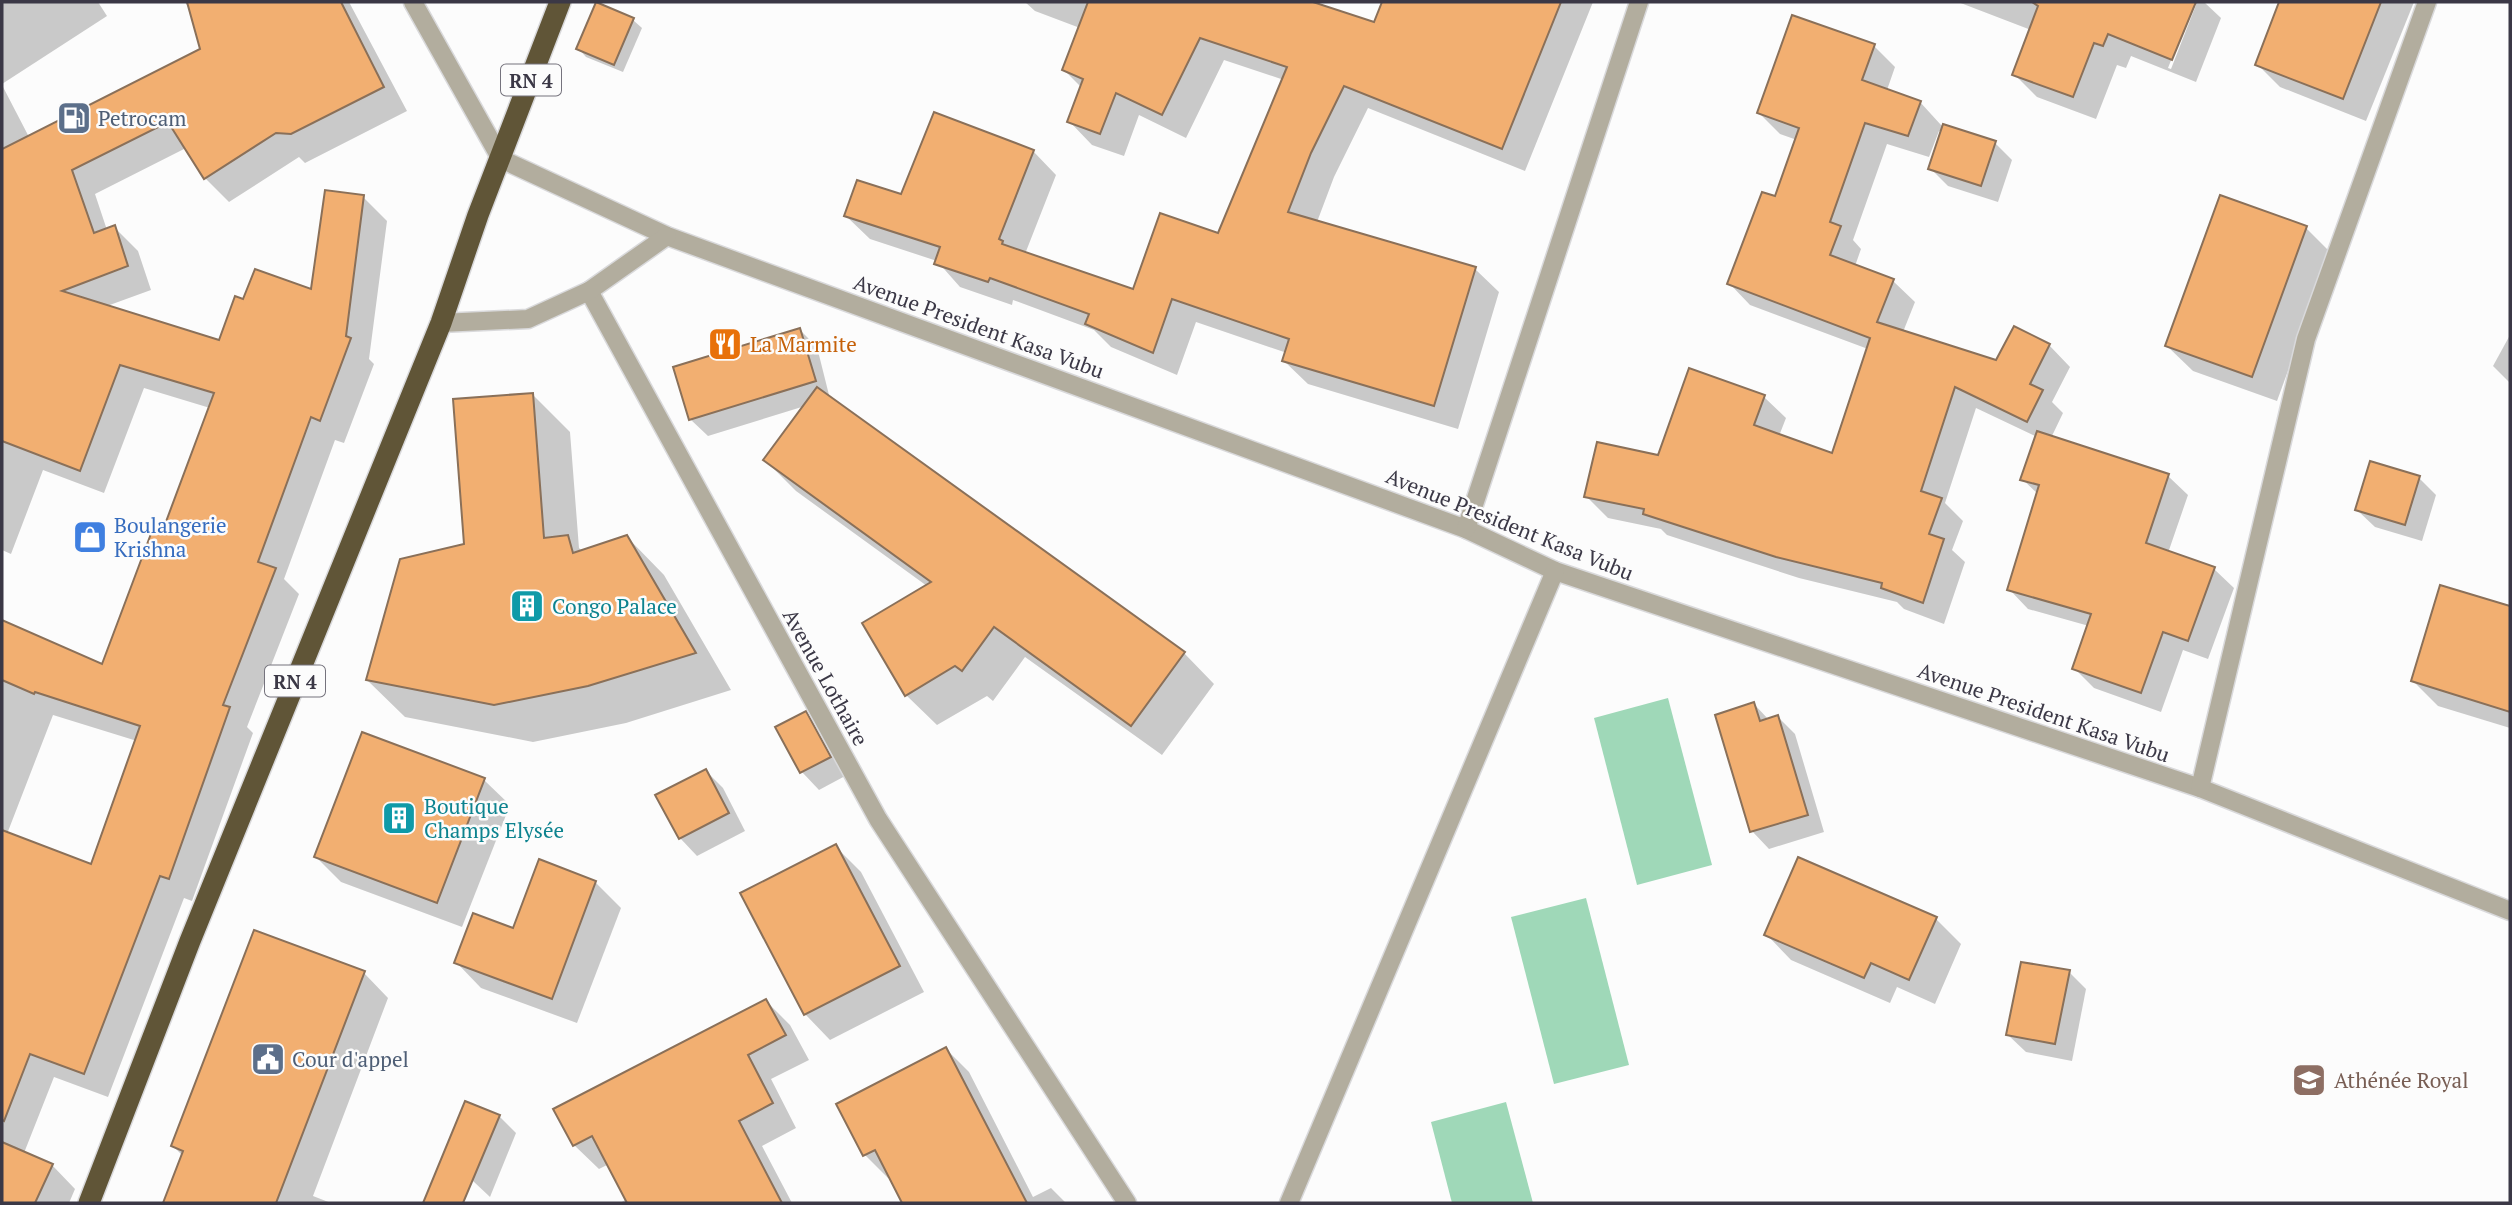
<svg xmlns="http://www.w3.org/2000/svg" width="2512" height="1205" font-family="'PT Serif',serif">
	<rect width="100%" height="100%" fill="#fcfcfc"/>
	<g fill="#9fd8b8">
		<path d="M1668,698L1712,865L1637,885L1594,718Z"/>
		<path d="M1586,898L1629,1065L1554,1084L1511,917Z"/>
		<path d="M1506,1102L1533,1203H1452L1431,1122Z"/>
	</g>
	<g fill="#0003" fill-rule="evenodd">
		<path d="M2,2H98L107,16L2,84Z"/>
		<path d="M185,2H349L407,111L305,163L299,157L229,202L205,178L186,148L95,194L107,230L114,227L138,251L151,290L107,306L220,342L244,301L313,291L363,197L387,221L369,359L374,364L344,443L335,440L284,579L299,594L247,727L253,733L192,901L184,898L108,1097L54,1077L24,1153L52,1165L75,1189L69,1203H2V622L103,666L165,529L210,408L144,388L104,493L43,470L11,554L2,550V85L29,137L202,50L192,14ZM53,715L137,741L93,866L7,834Z"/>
		<path d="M1025,2H1308L1375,24L1383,2H1593L1525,171L1368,108L1334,177L1317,222L1475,269L1499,292L1458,429L1308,384L1284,361L1287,353L1196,322L1177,375L1111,347L1094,330L1013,300L1012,305L960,287L937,261L870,239L846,216L1033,151L1056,175L1025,254L1134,292L1219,235L1284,80L1224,60L1186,138L1139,115L1124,156L1092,145L1069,121L1081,87L1064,70L1080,28L1035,11Z"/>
		<path d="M1958,2H2204L2221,18L2196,82L2131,56L2126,68L2117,65L2096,119L2037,97L2014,74L2031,30ZM2193,5H2196L2171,69L2168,68Z"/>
		<path d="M2283,2H2414L2366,121L2280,87L2257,64Z"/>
		<path d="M633,20L642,28L623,72L586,57L578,48Z"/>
		<path d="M1874,46L1895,67L1887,90L1920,102L1941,125L1995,143L2012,160L1998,202L1948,186L1930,168L1942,132L1939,131L1929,157L1887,144L1853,240L1861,249L1855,266L1893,281L1915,302L1903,332L1997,363L2049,345L2070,367L2052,402L2063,413L2051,438L2168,476L2188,495L2168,553L2214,569L2234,588L2208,659L2183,650L2161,712L2094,688L2074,668L2089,626L2028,609L2009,589L2038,494L2022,479L2037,437L1976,408L1945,503L1963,521L1952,550L1965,562L1944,624L1904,609L1897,602L1799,578L1667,535L1661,529L1608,518L1586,496L1764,397L1786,418L1779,436L1833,455L1868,349L1750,305L1729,283L1777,198L1797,140L1780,134L1759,113Z"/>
		<path d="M2306,228L2331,253L2277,401L2193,371L2167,346Z"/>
		<path d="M800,330L817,347L830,399L1184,653L1214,684L1162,755L1025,657L993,701L987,696L937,725L906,695L927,586L796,491L765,460L805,406L708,436L690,419Z"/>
		<path d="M2510,335V383L2493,366Z"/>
		<path d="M532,394L570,432L579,548L582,551L627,537L664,575L731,690L626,723L533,742L405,717L367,680L466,546Z"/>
		<path d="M2419,478L2436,495L2422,541L2375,527L2357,510Z"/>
		<path d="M2442,587L2510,608V728L2438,706L2412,680Z"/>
		<path d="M1754,704L1769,720L1778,717L1795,734L1824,832L1769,849L1752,831L1717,716Z"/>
		<path d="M806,713L823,731L847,775L819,790L802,772L778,728Z"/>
		<path d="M706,771L723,788L745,831L697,856L680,838Z"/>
		<path d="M484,780L510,805L462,927L341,882L316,857Z"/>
		<path d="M835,846L861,872L924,992L830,1040L805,1014Z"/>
		<path d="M595,882L621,908L577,1023L481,988L456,962Z"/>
		<path d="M1936,919L1961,944L1935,1004L1897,987L1890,1003L1791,960L1766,934Z"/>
		<path d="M2069,972L2086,989L2072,1061L2026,1052L2008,1035Z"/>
		<path d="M364,973L388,998L313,1196L331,1203H164L183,1156L173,1146Z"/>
		<path d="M766,1001L790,1025L809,1060L771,1079L796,1128L762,1146L792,1203H620L627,1199L609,1164L599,1169L574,1145Z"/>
		<path d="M946,1049L969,1072L1033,1197L1051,1188L1066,1203H904L890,1176L888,1178L865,1155Z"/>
		<path d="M499,1116L516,1133L490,1197L473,1181L451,1139Z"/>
	</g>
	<g fill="#f2af71" stroke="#8a7059" stroke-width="2">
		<path d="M187,2H341L384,87L291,134L276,133L204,179L168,122L72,170L94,233L115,225L128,266L62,291L219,340L235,296L243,299L255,269L311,289L325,190L364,195L346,336L351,338L320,421L311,417L258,562L276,568L223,705L230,707L169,879L160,876L84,1074L30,1054L4,1121L2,1120V830L91,864L140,726L35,692L34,694L2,680V620L102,664L155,523L164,527L214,393L120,365L80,471L2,441V149L200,49Z"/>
		<path d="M596,2L634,18L614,65L576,49Z"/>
		<path d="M1088,2H1313L1374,22L1382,2H1561L1502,149L1344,86L1311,153L1288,212L1476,267L1434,406L1282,361L1289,339L1172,299L1153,353L1085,324L1089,314L990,278L988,282L934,264L940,247L844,216L857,180L901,194L934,112L1034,150L999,239L1003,241L1002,244L1133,289L1160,213L1218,233L1287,67L1200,38L1162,115L1116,93L1100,134L1067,122L1083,79L1062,70Z"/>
		<path d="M2032,2H2196L2172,60L2108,34L2103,46L2094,43L2073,97L2012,75L2038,6Z"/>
		<path d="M2279,2H2381L2343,99L2255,65Z"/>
		<path d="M1792,15L1875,44L1862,80L1921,101L1908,136L1865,123L1830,222L1841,226L1830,255L1894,279L1877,322L1996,360L2014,326L2050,344L2030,384L2043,390L2027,422L1955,387L1921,491L1942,498L1929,534L1944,539L1923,603L1881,588L1882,583L1776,557L1643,514L1644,509L1584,497L1597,442L1658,455L1689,368L1765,395L1754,425L1832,453L1870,338L1727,284L1762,192L1775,196L1799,128L1757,113Z"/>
		<path d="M1943,124L1996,141L1981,186L1928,169Z"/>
		<path d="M2220,195L2307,226L2252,377L2165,346Z"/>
		<path d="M800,328L816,381L689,420L673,367Z"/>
		<path d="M817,387L1185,652L1131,726L994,627L962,671L955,666L905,696L862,623L931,582L763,460Z"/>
		<path d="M533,393L544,538L568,535L573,553L627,535L696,653L588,686L494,705L366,680L400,559L464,544L453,399Z"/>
		<path d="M2037,431L2169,474L2146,543L2215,567L2188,641L2163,632L2141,693L2072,669L2091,614L2007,590L2039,485L2020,480Z"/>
		<path d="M2370,461L2420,476L2405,525L2355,510Z"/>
		<path d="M2440,585L2510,606V712L2411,681Z"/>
		<path d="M1754,702L1760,721L1778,715L1808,815L1750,832L1715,715Z"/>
		<path d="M806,711L831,757L800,773L775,727Z"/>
		<path d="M362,732L485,778L437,903L314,857Z"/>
		<path d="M706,769L729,813L679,839L655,795Z"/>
		<path d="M836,844L900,966L804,1015L740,893Z"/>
		<path d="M1798,857L1937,917L1909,980L1871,963L1864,978L1764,935Z"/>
		<path d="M539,859L596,881L552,999L454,963L473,913L513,928Z"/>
		<path d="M254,930L365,971L276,1203H163L183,1151L171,1146Z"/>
		<path d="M2021,962L2070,970L2055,1044L2006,1035Z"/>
		<path d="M766,999L786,1035L748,1055L773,1103L739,1121L782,1203H627L592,1136L573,1146L553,1109Z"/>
		<path d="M946,1047L1027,1203H902L875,1150L863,1156L836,1104Z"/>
		<path d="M465,1101L500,1115L463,1203H423Z"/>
		<path d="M2,1142L53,1164L35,1203H2Z"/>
	</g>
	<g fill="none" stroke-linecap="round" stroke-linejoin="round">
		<g stroke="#d9d9db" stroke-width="21">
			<g id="minor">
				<path d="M413,2L501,159L667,236L1466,529L1555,571L2200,788L2510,911"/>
				<path d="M589,291L878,819L1127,1203"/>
				<path d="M441,323L528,319L589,291L667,236"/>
				<path d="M1466,529L1639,2"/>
				<path d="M2200,788L2306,339L2427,2"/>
				<path d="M1289,1203L1555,571"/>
			</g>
		</g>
		<g stroke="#d9d9db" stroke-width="24">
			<path id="highway" d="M89,1203L190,941L441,323L478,215L560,2"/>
		</g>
		<use href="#minor" stroke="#b2ad9e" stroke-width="18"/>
		<use href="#highway" stroke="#605537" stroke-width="21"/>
	</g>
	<defs>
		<g id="fuel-square" transform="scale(1.75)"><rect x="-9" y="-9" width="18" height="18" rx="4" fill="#5c6f8a" stroke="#fcfcfc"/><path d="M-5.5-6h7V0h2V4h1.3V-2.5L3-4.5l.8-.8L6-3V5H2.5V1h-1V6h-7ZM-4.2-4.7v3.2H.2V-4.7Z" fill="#fff"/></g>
		<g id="restaurant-square" transform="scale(1.75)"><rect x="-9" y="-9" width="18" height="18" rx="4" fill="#e8710a" stroke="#fcfcfc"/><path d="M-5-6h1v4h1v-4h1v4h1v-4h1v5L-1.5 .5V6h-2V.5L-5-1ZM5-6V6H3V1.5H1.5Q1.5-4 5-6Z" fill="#fff"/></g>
		<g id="shop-square" transform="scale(1.75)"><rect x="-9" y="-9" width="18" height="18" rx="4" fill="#3f7fe0" stroke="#fcfcfc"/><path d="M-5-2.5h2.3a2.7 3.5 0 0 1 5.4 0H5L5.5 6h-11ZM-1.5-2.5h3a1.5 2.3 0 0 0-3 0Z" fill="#fff"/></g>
		<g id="building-square" transform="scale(1.75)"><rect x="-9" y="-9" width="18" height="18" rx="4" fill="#0f9aa8" stroke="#fcfcfc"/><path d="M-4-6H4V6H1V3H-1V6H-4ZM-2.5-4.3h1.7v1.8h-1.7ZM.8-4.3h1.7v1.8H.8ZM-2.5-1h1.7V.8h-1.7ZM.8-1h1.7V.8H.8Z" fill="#fff"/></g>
		<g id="civic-square" transform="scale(1.75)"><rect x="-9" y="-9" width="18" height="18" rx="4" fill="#5c6f8a" stroke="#fcfcfc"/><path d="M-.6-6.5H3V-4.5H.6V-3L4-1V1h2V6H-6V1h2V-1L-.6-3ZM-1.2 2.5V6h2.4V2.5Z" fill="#fff"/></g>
		<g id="school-square" transform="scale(1.75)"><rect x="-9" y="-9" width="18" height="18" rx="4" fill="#8d6e63" stroke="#fcfcfc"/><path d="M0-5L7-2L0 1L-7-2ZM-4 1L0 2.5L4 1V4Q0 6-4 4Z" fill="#fff"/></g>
	</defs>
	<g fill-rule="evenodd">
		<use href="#fuel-square" x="74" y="118"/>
		<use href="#restaurant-square" x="725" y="344"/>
		<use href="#shop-square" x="90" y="537"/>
		<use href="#building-square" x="527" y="606"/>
		<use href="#building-square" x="399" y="818"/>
		<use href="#civic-square" x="268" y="1059"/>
		<use href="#school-square" x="2309" y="1080"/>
	</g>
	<g text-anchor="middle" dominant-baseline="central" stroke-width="5" stroke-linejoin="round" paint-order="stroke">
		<g fill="#fcfcfc" stroke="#75737d" stroke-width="2">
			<rect x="501" y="64.5" width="60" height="31" rx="5"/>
			<rect x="265" y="665.5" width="60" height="31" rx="5"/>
		</g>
		<g font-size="19" font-weight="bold" fill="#3b3846">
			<text x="531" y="80">RN 4</text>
			<text x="295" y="681">RN 4</text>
		</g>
		<g font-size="21" fill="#4e5e75" stroke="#fcfcfc" text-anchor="start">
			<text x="98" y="118">Petrocam</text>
			<text x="292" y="1059">Cour d'appel</text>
		</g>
		<g font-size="21" fill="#3b3846" stroke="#fcfcfc">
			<text transform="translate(979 326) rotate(20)">Avenue President Kasa Vubu</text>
			<text transform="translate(1510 524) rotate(22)">Avenue President Kasa Vubu</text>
			<text transform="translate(826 677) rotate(61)">Avenue Lothaire</text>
			<text transform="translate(2044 712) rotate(19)">Avenue President Kasa Vubu</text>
		</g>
		<g font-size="21" fill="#c56008" stroke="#fcfcfc" text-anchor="start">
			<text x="750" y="344">La Marmite</text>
		</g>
		<g font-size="21" fill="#366cbe" stroke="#fcfcfc" text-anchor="start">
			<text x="114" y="525">Boulangerie<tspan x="114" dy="24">Krishna</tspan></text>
		</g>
		<g font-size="21" fill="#0d838f" stroke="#fcfcfc" text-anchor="start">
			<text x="552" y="606">Congo Palace</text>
			<text x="424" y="806">Boutique<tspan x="424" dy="24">Champs Elysée</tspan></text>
		</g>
		<g font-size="21" fill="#785e54" stroke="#fcfcfc" text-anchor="start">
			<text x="2334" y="1080">Athénée Royal</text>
		</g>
	</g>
	<rect width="2512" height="1205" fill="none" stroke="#3b3846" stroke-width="7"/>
</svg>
